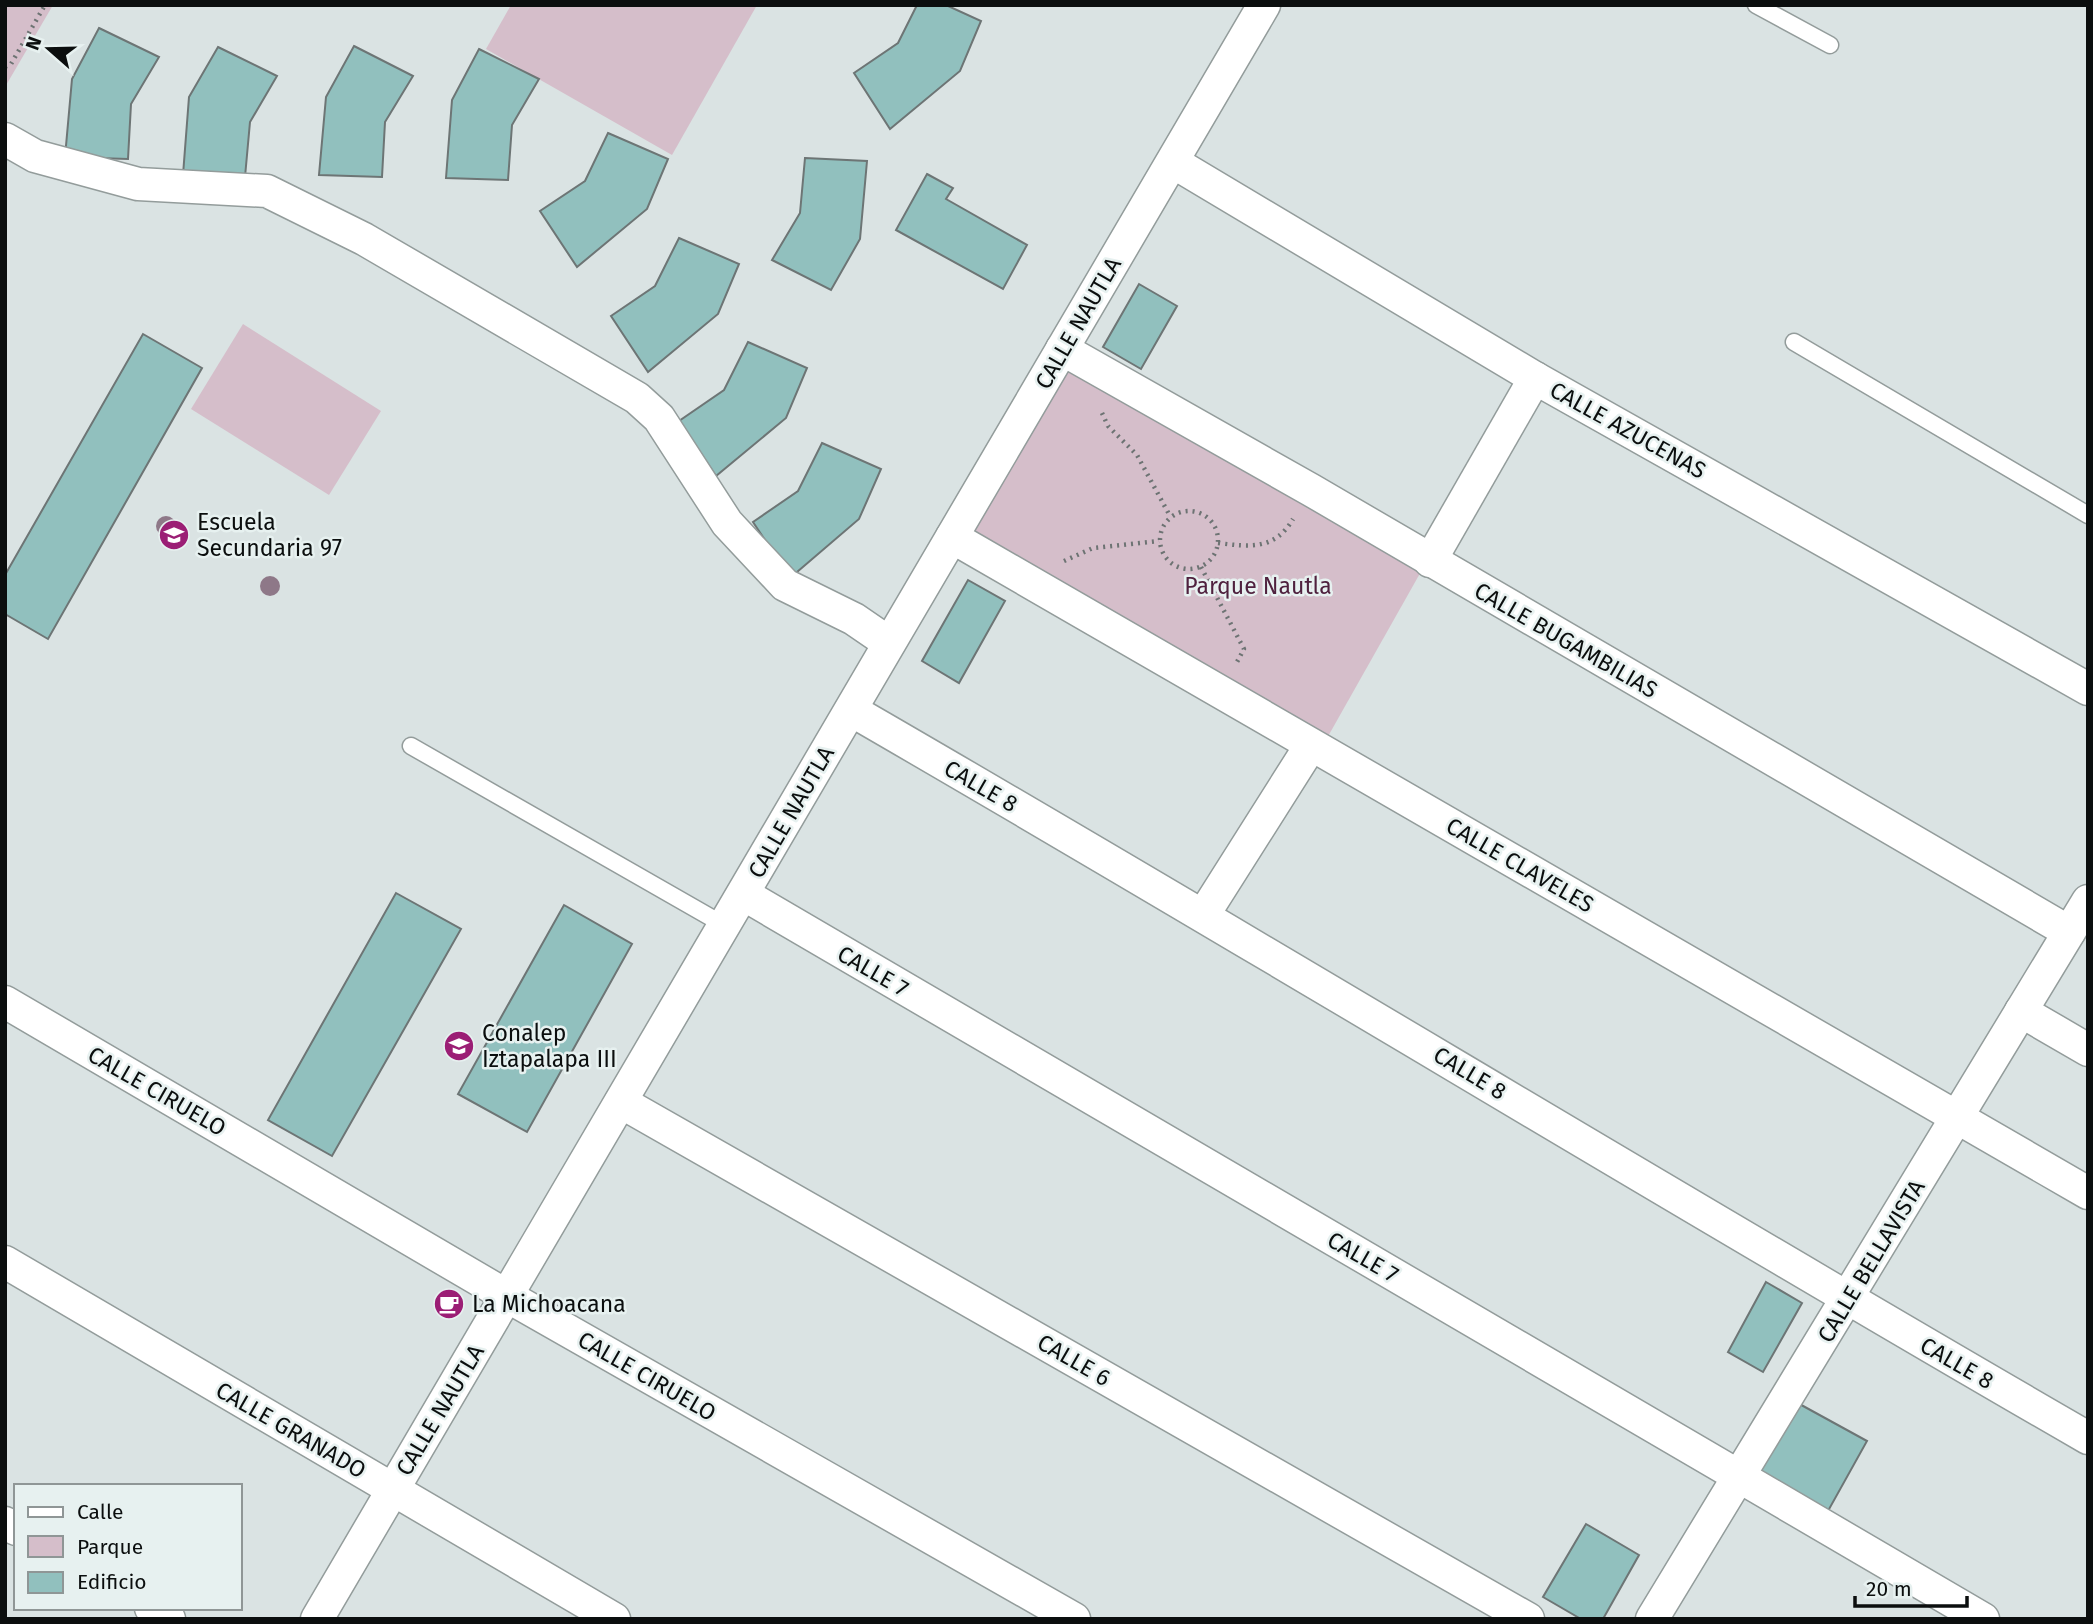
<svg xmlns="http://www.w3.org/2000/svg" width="2093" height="1624" font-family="'Fira Sans',sans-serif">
	<rect width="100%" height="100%" fill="#dae3e3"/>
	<g fill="#d5beca">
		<path d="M5,5H53L5,87Z"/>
		<path d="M511,5H757L672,155L486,49Z"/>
		<path d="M243,324L381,411L329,495L191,409Z"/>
		<path d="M1062,349L1427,561L1322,747L952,537Z"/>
	</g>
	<g fill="#91c0be" stroke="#6d7575" stroke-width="2">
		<path d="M917,5H946L981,21L960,71L890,129L854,73L898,43Z"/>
		<path d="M99,28L159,57L131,104L128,159L65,157L72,79Z"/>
		<path d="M354,46L413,76L385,122L382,177L319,175L326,97Z"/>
		<path d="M218,47L277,76L250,122L245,177L183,175L189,97Z"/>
		<path d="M479,49L539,79L512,125L508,180L446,178L452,100Z"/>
		<path d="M608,133L668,159L647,209L577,267L540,211L585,181Z"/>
		<path d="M805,158L867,161L860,239L831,290L772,260L800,213Z"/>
		<path d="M927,174L953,188L946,199L1027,245L1003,289L896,230Z"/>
		<path d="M679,238L739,264L718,314L648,372L611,316L655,286Z"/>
		<path d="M1139,284L1177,306L1141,369L1103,347Z"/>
		<path d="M143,334L202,368L48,639L5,614V575Z"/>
		<path d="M748,342L807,368L786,418L716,476L679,421L724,390Z"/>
		<path d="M822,443L881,469L859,519L790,578L753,522L798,491Z"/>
		<path d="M968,580L1005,601L959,683L922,661Z"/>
		<path d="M396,893L461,929L332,1156L268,1120Z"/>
		<path d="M564,905L632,944L527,1132L458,1094Z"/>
		<path d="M1766,1282L1802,1303L1763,1372L1728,1352Z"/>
		<path d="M1794,1401L1867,1441L1823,1520L1750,1479Z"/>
		<path d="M1586,1524L1639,1555L1603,1619H1581L1543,1597Z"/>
	</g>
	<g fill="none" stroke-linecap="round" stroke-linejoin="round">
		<g stroke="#939c9b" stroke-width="19">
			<g id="service">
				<path d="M1756,5L1830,45"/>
				<path d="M1794,342L2088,515"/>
				<path d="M411,746L724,925"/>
			</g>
		</g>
		<g stroke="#939c9b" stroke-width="35">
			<g id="minor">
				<path d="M5,139L35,156L138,184L267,191L364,239L637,398L659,418L727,523L785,585L854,619L889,643"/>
				<path d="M1173,162L1535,378L2088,689"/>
				<path d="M1062,349L1311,490L2069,932"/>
				<path d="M952,537L2088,1193"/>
				<path d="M1430,561L1535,378"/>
				<path d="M851,710C1265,949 1673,1199 2088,1438"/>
				<path d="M743,894L1983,1619"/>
				<path d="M1204,914L1311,745"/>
				<path d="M5,1002L507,1296L1074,1619"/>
				<path d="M2021,1011L2088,1050"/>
				<path d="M621,1102L1528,1619"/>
				<path d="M5,1262L614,1619"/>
				<path d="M5,1523L16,1529"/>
				<path d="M151,1608L169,1619"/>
				<path d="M317,1619L1264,5"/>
				<path d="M1652,1619L2088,901"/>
			</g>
		</g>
		<g stroke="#6d7373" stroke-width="4.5" stroke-dasharray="2 5" stroke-linecap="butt">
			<path d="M5,67L11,64L45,5"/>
			<path d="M1102,413L1108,426L1137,455L1170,516"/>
			<circle cx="1189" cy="540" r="29"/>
			<path d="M1218,543C1250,547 1275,550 1293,519"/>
			<path d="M1064,561L1093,548L1159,541"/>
			<path d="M1201,567L1244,649L1237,662"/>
		</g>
		<use href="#service" stroke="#fff" stroke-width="16"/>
		<use href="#minor" stroke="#fff" stroke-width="32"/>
	</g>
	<g fill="#8e7888">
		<circle cx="166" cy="526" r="10"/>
		<circle cx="270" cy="586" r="10"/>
	</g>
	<defs>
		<g id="school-disc" transform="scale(1.575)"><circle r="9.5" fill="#9b1e75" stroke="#e7f1f0"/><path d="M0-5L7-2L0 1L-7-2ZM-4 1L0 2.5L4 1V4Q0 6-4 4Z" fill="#fff"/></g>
		<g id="cafe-disc" transform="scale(1.575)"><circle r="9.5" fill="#9b1e75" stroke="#e7f1f0"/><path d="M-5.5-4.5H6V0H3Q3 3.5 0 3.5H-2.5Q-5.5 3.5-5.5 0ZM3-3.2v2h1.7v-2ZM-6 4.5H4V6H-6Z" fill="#fff"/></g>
	</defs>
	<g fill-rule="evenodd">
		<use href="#school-disc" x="174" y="535"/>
		<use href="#school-disc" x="459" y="1046"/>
		<use href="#cafe-disc" x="449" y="1304"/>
	</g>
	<g text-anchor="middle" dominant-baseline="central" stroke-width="5" stroke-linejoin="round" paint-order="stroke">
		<g font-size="23" fill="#0b0e0e" stroke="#e7f1f0">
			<text transform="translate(1078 323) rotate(-60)">CALLE NAUTLA</text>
			<text transform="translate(1628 430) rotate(29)">CALLE AZUCENAS</text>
			<text transform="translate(1566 640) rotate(30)">CALLE BUGAMBILIAS</text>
			<text transform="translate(981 786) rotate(30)">CALLE 8</text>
			<text transform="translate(791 812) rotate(-60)">CALLE NAUTLA</text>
			<text transform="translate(1520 865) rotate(30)">CALLE CLAVELES</text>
			<text transform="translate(873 971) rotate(30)">CALLE 7</text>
			<text transform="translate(1470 1073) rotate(31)">CALLE 8</text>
			<text transform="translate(157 1091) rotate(30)">CALLE CIRUELO</text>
			<text transform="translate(1363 1257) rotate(30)">CALLE 7</text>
			<text transform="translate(1871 1261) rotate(-59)">CALLE BELLAVISTA</text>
			<text transform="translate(1074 1360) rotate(30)">CALLE 6</text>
			<text transform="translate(1957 1363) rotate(30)">CALLE 8</text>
			<text transform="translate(647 1376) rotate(30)">CALLE CIRUELO</text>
			<text transform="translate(440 1410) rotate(-59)">CALLE NAUTLA</text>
			<text transform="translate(291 1430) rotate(30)">CALLE GRANADO</text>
		</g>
		<g font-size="23" fill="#0b0e0e" stroke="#e7f1f0" text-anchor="start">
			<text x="197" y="522">Escuela<tspan x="197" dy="26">Secundaria 97</tspan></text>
			<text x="482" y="1033">Conalep<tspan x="482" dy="26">Iztapalapa III</tspan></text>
			<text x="472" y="1304">La Michoacana</text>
		</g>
		<g font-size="23" fill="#4f213e" stroke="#e7f1f0">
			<text x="1258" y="586">Parque Nautla</text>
		</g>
	</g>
	<rect width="2093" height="1624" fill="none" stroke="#0b0e0e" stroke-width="14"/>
	<rect x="14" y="1484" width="228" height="126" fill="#e7f1f0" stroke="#8f9696" stroke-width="2"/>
	<rect x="28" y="1507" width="35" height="10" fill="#ffffff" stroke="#8f9696" stroke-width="2"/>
	<text x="77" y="1519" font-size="21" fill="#0b0e0e">Calle</text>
	<rect x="28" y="1536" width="35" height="21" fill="#d5beca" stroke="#8f9696" stroke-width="2"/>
	<text x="77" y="1554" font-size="21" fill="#0b0e0e">Parque</text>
	<rect x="28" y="1572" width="35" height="21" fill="#91c0be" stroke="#8f9696" stroke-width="2"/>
	<text x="77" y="1589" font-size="21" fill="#0b0e0e">Edificio</text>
	<g transform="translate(49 49) rotate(290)" stroke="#e7f1f0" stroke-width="5" paint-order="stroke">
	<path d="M0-5L12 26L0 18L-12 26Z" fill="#0b0e0e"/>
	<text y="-10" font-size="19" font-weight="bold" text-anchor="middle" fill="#0b0e0e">N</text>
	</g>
	<path d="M1855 1596v10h112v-10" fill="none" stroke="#0b0e0e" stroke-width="3.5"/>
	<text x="1866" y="1596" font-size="21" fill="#0b0e0e" stroke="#e7f1f0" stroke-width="5" paint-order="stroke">20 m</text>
</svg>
